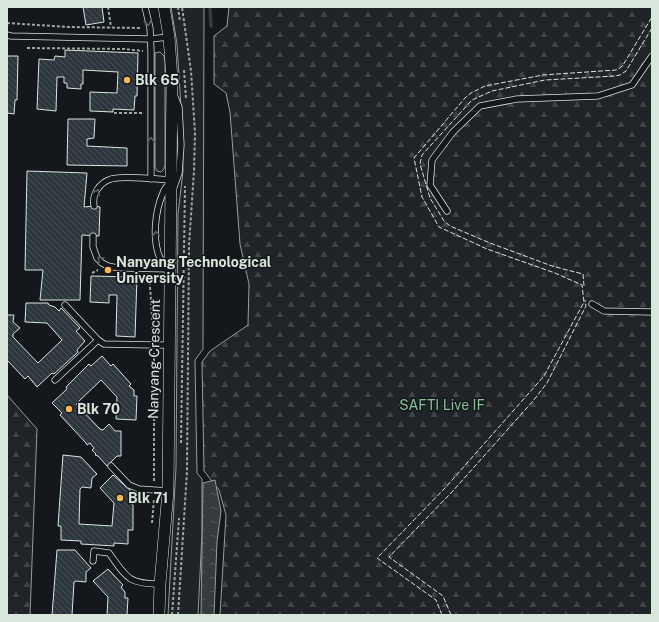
<svg xmlns="http://www.w3.org/2000/svg" width="659" height="622" font-family="'Public Sans',sans-serif">
	<defs>
		<pattern id="forest-firs" width="22" height="20" patternUnits="userSpaceOnUse"><rect width="22" height="20" fill="#202428"/><path d="M5 1l3.5 6h-7zM16 11l3.5 6h-7z" fill="#404447"/></pattern>
		<pattern id="water-ripples" width="26" height="14" patternUnits="userSpaceOnUse"><rect width="26" height="14" fill="#363b3e"/><path d="M2 4q2-2 4 0t4 0M15 11q2-2 4 0t4 0" fill="none" stroke="#525759"/></pattern>
		<pattern id="building-back-hatch" width="6" height="6" patternUnits="userSpaceOnUse"><rect width="6" height="6" fill="#2c363c"/><path d="M-1 5l2 2M0 0l6 6M5-1l2 2" fill="none" stroke="#4a5358"/></pattern>
	</defs>
	<rect width="100%" height="100%" fill="#14181c"/>
	<g fill="#202428" stroke="#939e99">
		<path d="M171,7H204L203,349L195,360L197,473L202,479V533L198,615H168L176,467L178,214L183,171L182,124L177,44Z"/>
		<path d="M160,52L164,56L165,61V165L164,169L161,172L157,171L155,167V53Z"/>
	</g>
	<g fill="url(#forest-firs)" stroke="#939e99">
		<path d="M229,7H652V615H220L226,515L219,490L204,471L202,362L210,351L248,325L249,284L240,244L230,112L226,93L214,84V36L227,26Z"/>
		<path d="M7,395L37,429L30,615H7Z"/>
	</g>
	<path fill="url(#water-ripples)" stroke="#939e99" d="M215,480L221,511L217,542L214,615H201L203,483Z"/>
	<g fill="none" stroke-linecap="round" stroke-linejoin="round">
		<path stroke="#363b3e" stroke-width="3.5" d="M210,7L211,26"/>
	</g>
	<g fill="url(#building-back-hatch)" stroke="#d8e6dc">
		<path d="M83,7H102L104,22L86,25Z"/>
		<path d="M65,50L138,53L137,96H135L134,110L113,109V112L90,111V92L117,93L118,72L83,70V84H81V89L67,88V83H64V77H57L56,111L37,109L39,59L54,60L55,56L65,57Z"/>
		<path d="M7,56H18L17,100H15L14,114L7,113Z"/>
		<path d="M68,119H95L94,138L87,139V146L127,148V166L67,165Z"/>
		<path d="M27,171L87,173L84,207L94,206L100,207L99,236L82,235L80,300H40L43,270H25Z"/>
		<path d="M91,276L137,277L135,337L116,336L117,295H109V303L90,302Z"/>
		<path d="M26,303H48L49,305L55,307L59,311L61,308L80,328L76,331L85,341L77,350L78,352L54,374L52,373L37,387L28,376L25,379L7,360V315H14L13,322L20,328L13,334V337L38,363L62,340L47,323L25,322Z"/>
		<path d="M102,356L111,366L113,364L131,384L129,386L134,390V396H137L136,420L116,419L117,397L101,380L76,404L100,429L103,430L109,424L115,431H121V456H117L107,466L98,456L95,455L96,454L92,450L94,448L90,443L87,445L86,443L60,415L62,413L52,403L67,389L66,387L89,364L91,366Z"/>
		<path d="M63,455L81,457L97,474L92,478L91,488L82,487L80,489L79,524L112,526L114,503L100,488L113,475L132,492L131,504L133,505V530H128V544L114,543V546L81,544V541L61,540V526H58Z"/>
		<path d="M57,550H75L91,568L86,572V582L76,581L74,582L72,615H52Z"/>
		<path d="M108,569L123,585L121,587L125,592V598H128L127,615H107L108,597L93,581Z"/>
	</g>
	<g fill="none" stroke-linecap="round" stroke-linejoin="round">
		<g stroke="#d8e6dc" stroke-width="7">
			<g id="service">
				<path d="M145,7L150,28L151,51V179"/>
				<path d="M7,35L11,36L150,39L169,37"/>
				<path d="M174,187L179,173L181,145L179,107L175,97"/>
				<path d="M94,206C92,194 99,183 111,179C125,175 156,179 171,180"/>
				<path d="M447,211L430,185L432,160L453,132L480,106L517,99L598,96L632,85L652,56"/>
				<path d="M93,236V247L97,258L102,263L108,266L113,267L123,268L170,269"/>
				<path d="M169,267C166,264 162,261 160,258C152,240 155,211 163,193C164,189 167,186 170,183"/>
				<path d="M592,304L604,311L652,312"/>
				<path d="M65,305L98,340L104,344L154,345H170"/>
				<path d="M55,380L98,340"/>
				<path d="M111,466L129,485L139,489L168,491"/>
				<path d="M93,561L94,551L109,553C127,578 128,584 160,584"/>
			</g>
		</g>
		<g stroke="#d8e6dc" stroke-width="12">
			<path id="minor" d="M159,615L160,584L168,491L171,180L172,79L169,37L164,7"/>
		</g>
		<g stroke="#9da8a2" stroke-width="2" stroke-dasharray="3 2" stroke-linecap="butt">
			<path d="M108,7L111,27"/>
			<path d="M178,7L180,22"/>
			<path d="M7,23L68,27L141,28"/>
			<path d="M27,48L124,49L143,51"/>
			<path d="M184,70L186,99"/>
			<path d="M114,113H143"/>
			<path d="M92,273L98,270"/>
			<path d="M149,277L151,298L153,337"/>
			<path d="M181,443L185,186"/>
			<path d="M154,481V353"/>
			<path d="M152,523L154,499"/>
			<path d="M172,615L179,518"/>
			<path d="M178,615L187,471L189,245L194,171L195,133L191,71L182,7"/>
		</g>
		<use href="#service" stroke="#14181c" stroke-width="5.5"/>
		<use href="#minor" stroke="#14181c" stroke-width="11"/>
		<g stroke="#d8e6dc" stroke-width="1" stroke-dasharray="5 2" stroke-linecap="butt">
			<path d="M584,286L583,274L567,270L552,266L490,243L450,226L444,221L430,198L420,164L422,155L472,100L492,91L545,80L615,76L620,75L626,71L652,28"/>
			<path d="M442,615L436,600L377,558L445,488L544,376L584,302L582,285L555,273L487,249L439,227L422,197L414,158L465,98L471,93L485,86L543,75L616,70L620,68L623,65L652,17"/>
			<path d="M451,615L443,596L389,557L451,493L533,401L547,383L586,306L585,300"/>
		</g>
	</g>
	<defs><path id="oneway-chevron" d="M-2-3.5L2.5 0L-2 3.5" fill="none" stroke-width="1.6" stroke-linecap="round" stroke-linejoin="round"/></defs>
	<g stroke="#59605f">
		<use href="#oneway-chevron" transform="translate(148 23) rotate(80)"/>
		<use href="#oneway-chevron" transform="translate(151 140) rotate(-90)"/>
		<use href="#oneway-chevron" transform="translate(97 192) rotate(-64)"/>
		<use href="#oneway-chevron" transform="translate(156 234) rotate(-93)"/>
		<use href="#oneway-chevron" transform="translate(100 259) rotate(-134)"/>
	</g>
	<g fill="#ffb74d" stroke="#14181c" stroke-width="1.5">
		<circle cx="127" cy="80" r="4"/>
		<circle cx="108" cy="270" r="4"/>
		<circle cx="69" cy="409" r="4"/>
		<circle cx="120" cy="498" r="4"/>
	</g>
	<g text-anchor="middle" dominant-baseline="central" stroke-width="3" stroke-linejoin="round" paint-order="stroke">
		<g font-size="14" font-weight="bold" fill="#d8e6dc" stroke="#14181c" text-anchor="start">
			<text x="135" y="80">Blk 65</text>
			<text x="116" y="262">Nanyang Technological<tspan x="116" dy="16">University</tspan></text>
			<text x="77" y="409">Blk 70</text>
			<text x="128" y="498">Blk 71</text>
		</g>
		<g font-size="14" fill="#d8e6dc" stroke="#14181c">
			<text transform="translate(154 359) rotate(-89)">Nanyang Crescent</text>
		</g>
		<g font-size="14" fill="#8ac095" stroke="#14181c">
			<text x="442" y="405">SAFTI Live IF</text>
		</g>
	</g>
	<rect width="659" height="622" fill="none" stroke="#d8e6dc" stroke-width="16"/>
</svg>
